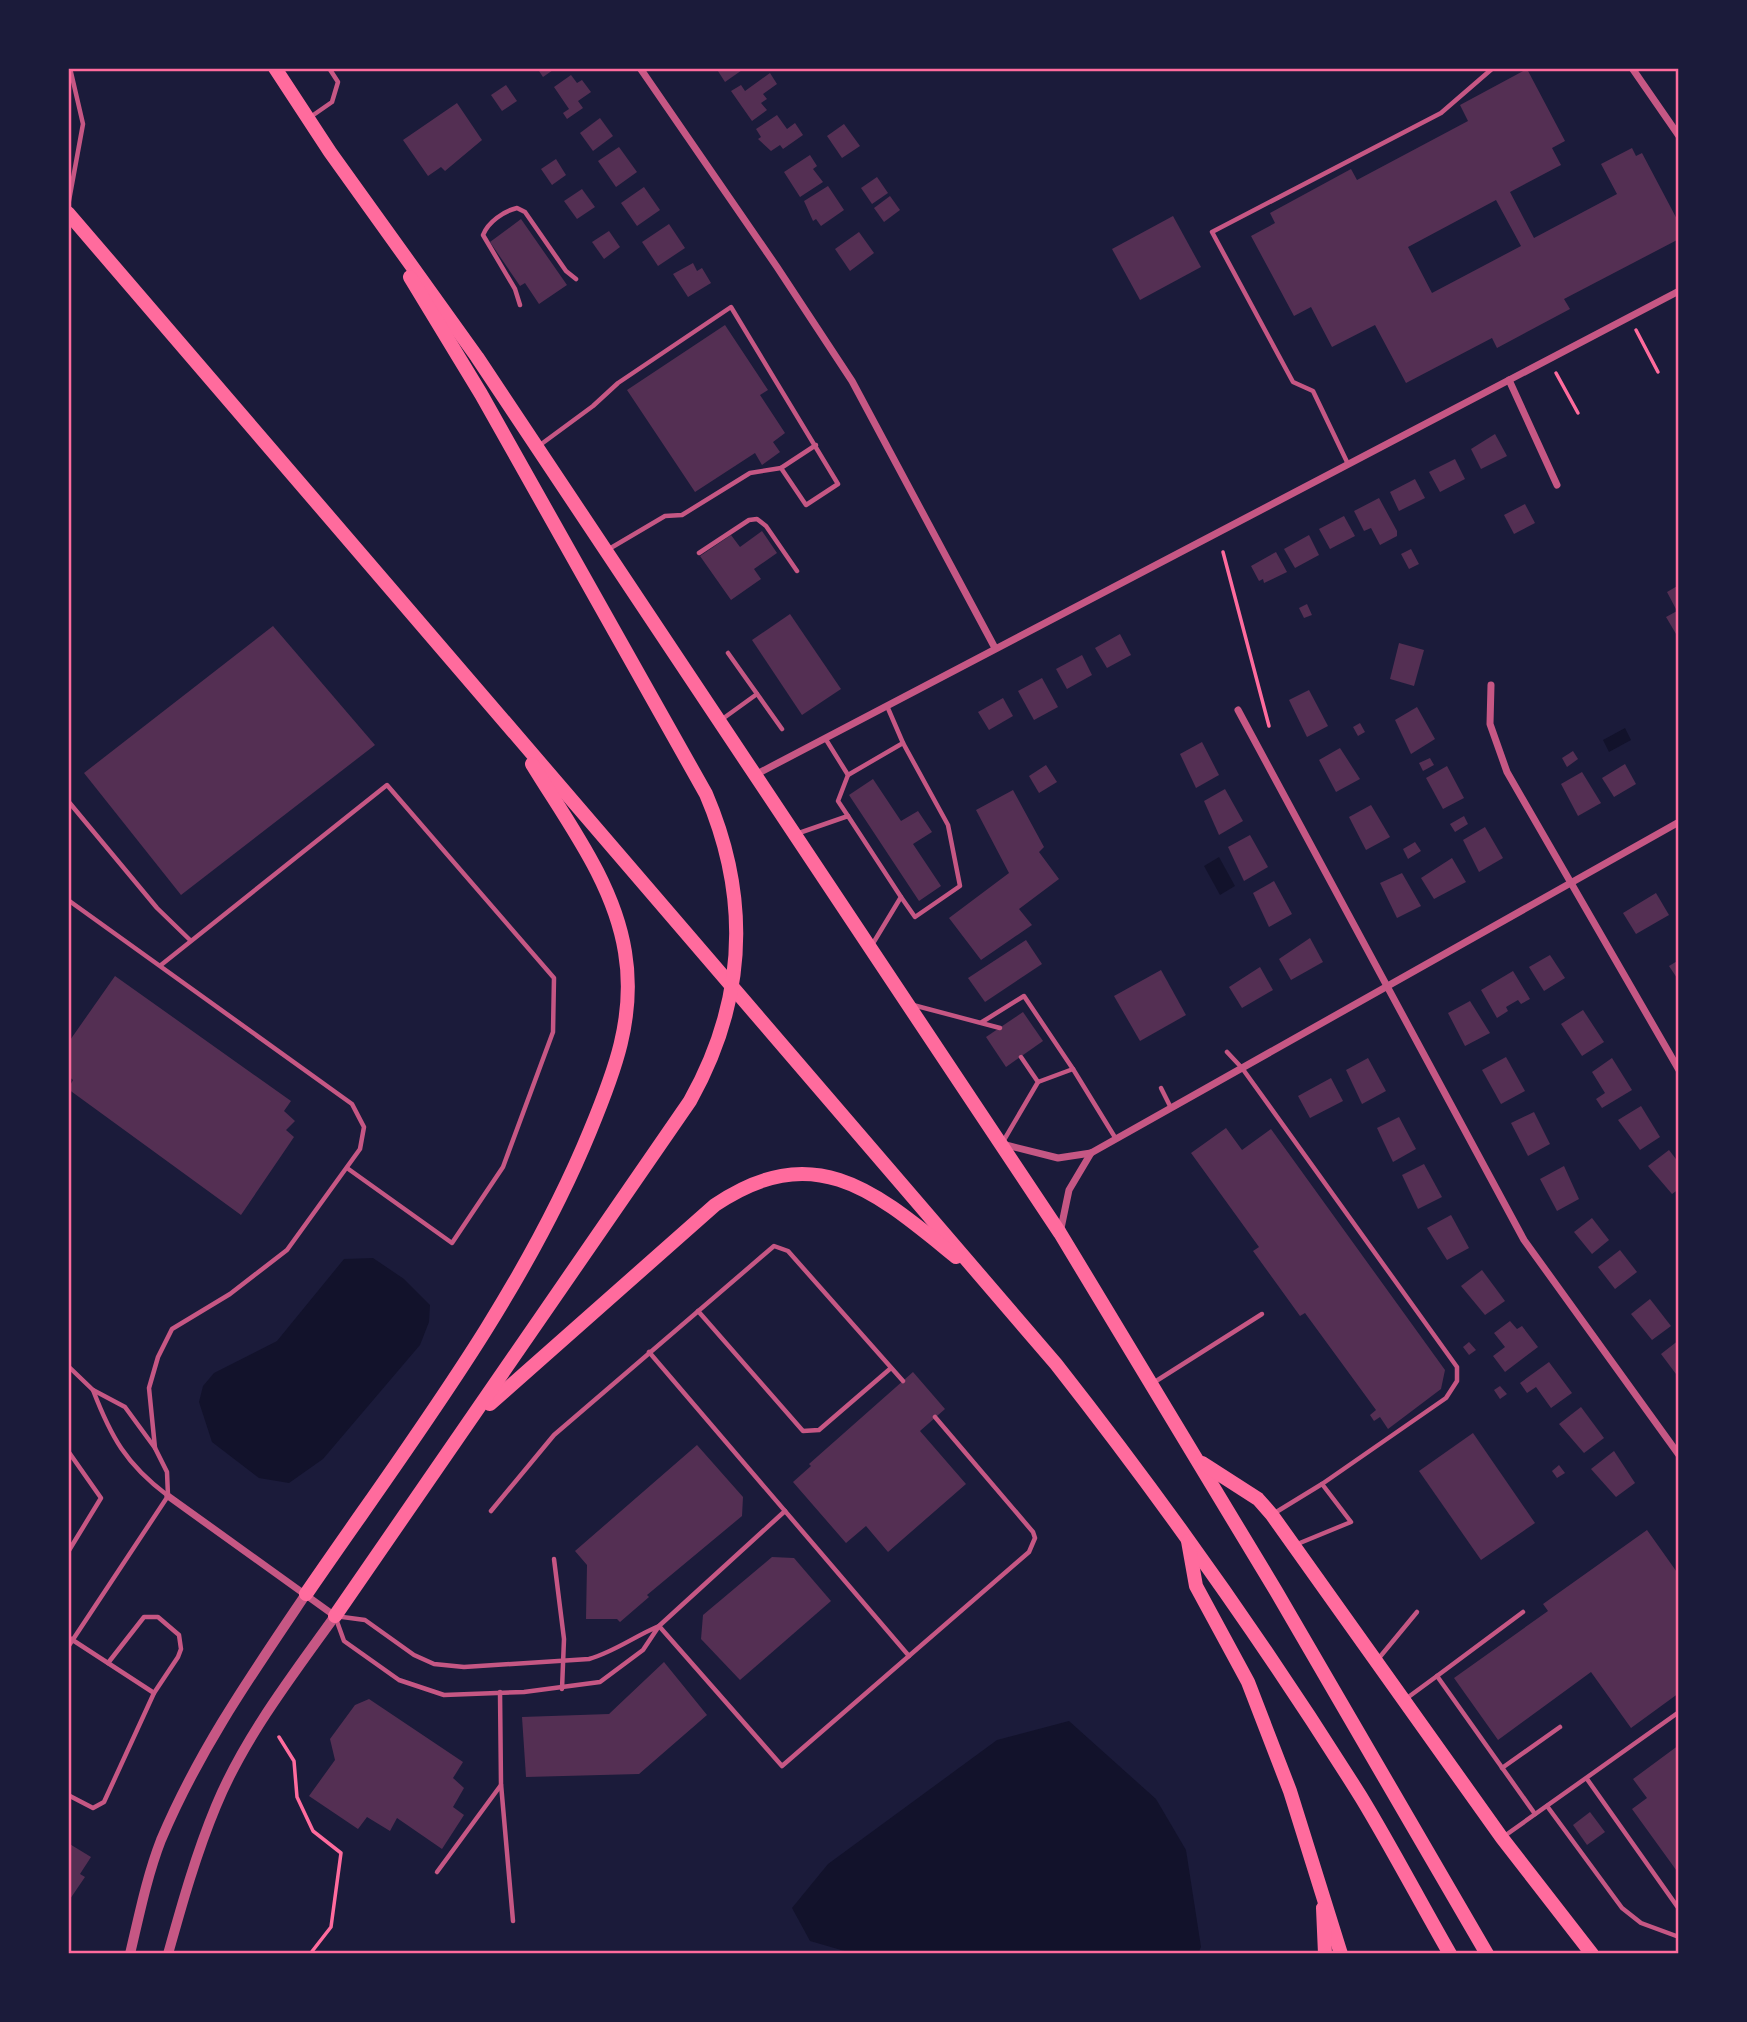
<svg xmlns="http://www.w3.org/2000/svg" width="1747" height="2022" font-family="'IBM Plex Serif',serif">
	<rect width="100%" height="100%" fill="#1b1b3a"/>
	<g fill="#12122b">
		<path d="M1625,728L1631,740L1609,752L1603,740Z"/>
		<path d="M1219,857L1235,886L1220,895L1204,866Z"/>
		<path d="M373,1258L404,1279L430,1305L429,1322L420,1345L323,1459L289,1483L259,1478L212,1442L199,1402L203,1386L214,1373L277,1341L344,1259Z"/>
		<path d="M1069,1721L1156,1799L1186,1850L1201,1947L1198,1954H855L810,1941L792,1908L828,1864L997,1740Z"/>
	</g>
	<g fill="#542f53" fill-rule="evenodd">
		<path d="M537,68H556L543,77Z"/>
		<path d="M716,68H745L725,82Z"/>
		<path d="M1527,69L1565,141L1552,148L1561,165L1510,192L1534,238L1617,194L1601,164L1632,148L1636,156L1642,153L1679,223V239L1564,299L1570,309L1497,348L1492,338L1406,383L1375,325L1332,347L1311,307L1294,316L1251,236L1275,223L1270,213L1351,169L1357,180L1468,121L1460,105ZM1496,200L1521,246L1432,293L1408,247Z"/>
		<path d="M770,73L777,84L763,94L767,99L761,103L767,110L752,121L731,91L741,85L745,91Z"/>
		<path d="M571,75L577,83L582,80L591,92L578,101L583,108L567,119L563,113L569,109L554,87Z"/>
		<path d="M506,85L517,101L502,111L491,95Z"/>
		<path d="M457,103L482,140L445,171L441,167L428,176L403,140Z"/>
		<path d="M777,115L787,129L795,123L803,135L783,149L780,145L771,151L758,139L761,137L756,129Z"/>
		<path d="M600,118L613,136L593,151L580,133Z"/>
		<path d="M844,124L860,146L842,158L827,136Z"/>
		<path d="M619,147L637,172L616,187L598,161Z"/>
		<path d="M810,155L817,166L813,169L823,182L800,197L784,172Z"/>
		<path d="M556,159L566,175L552,185L541,169Z"/>
		<path d="M877,177L888,193L872,204L861,188Z"/>
		<path d="M828,186L844,210L821,226L816,219L813,221L804,201Z"/>
		<path d="M644,187L660,210L637,226L621,203Z"/>
		<path d="M582,189L595,207L577,219L564,201Z"/>
		<path d="M890,196L900,210L884,222L874,208Z"/>
		<path d="M1173,216L1201,267L1140,300L1112,249Z"/>
		<path d="M521,219L567,285L539,304L525,283L520,286L490,242Z"/>
		<path d="M669,224L685,248L658,266L642,242Z"/>
		<path d="M609,231L620,247L604,259L592,242Z"/>
		<path d="M859,232L874,253L850,271L835,249Z"/>
		<path d="M693,263L697,271L702,268L711,283L688,297L673,274Z"/>
		<path d="M725,325L768,390L760,395L785,433L773,442L780,452L762,465L755,453L695,492L627,390Z"/>
		<path d="M1495,434L1507,456L1481,469L1471,449Z"/>
		<path d="M1455,459L1465,479L1440,492L1429,472Z"/>
		<path d="M1415,479L1425,498L1399,511L1390,492Z"/>
		<path d="M1379,498L1397,531V536L1380,545L1371,528L1364,531L1354,511Z"/>
		<path d="M1525,504L1535,523L1514,534L1504,515Z"/>
		<path d="M1344,516L1355,536L1330,549L1319,529Z"/>
		<path d="M762,531L777,553L754,569L761,579L731,600L700,556L731,535L740,547Z"/>
		<path d="M1309,535L1319,555L1295,568L1284,549Z"/>
		<path d="M1411,549L1419,564L1409,569L1401,554Z"/>
		<path d="M1276,552L1287,572L1264,583L1263,579L1259,581L1251,566Z"/>
		<path d="M1679,585V639L1666,617L1677,611L1667,592Z"/>
		<path d="M1307,604L1312,615L1304,618L1299,608Z"/>
		<path d="M790,614L841,689L802,715L752,640Z"/>
		<path d="M273,626L375,745L181,895L84,773Z"/>
		<path d="M1120,634L1131,655L1107,668L1095,648Z"/>
		<path d="M1399,643L1424,650L1414,686L1390,679Z"/>
		<path d="M1082,655L1092,675L1067,689L1056,669Z"/>
		<path d="M1042,678L1058,707L1034,720L1018,691Z"/>
		<path d="M1309,690L1328,726L1307,737L1289,700Z"/>
		<path d="M1003,698L1013,716L989,730L978,712Z"/>
		<path d="M1417,707L1435,739L1411,754L1395,720Z"/>
		<path d="M1360,723L1365,732L1358,736L1353,727Z"/>
		<path d="M1202,742L1219,775L1196,788L1180,754Z"/>
		<path d="M1340,748L1360,779L1336,792L1319,760Z"/>
		<path d="M1573,751L1578,759L1567,767L1562,758Z"/>
		<path d="M1430,758L1434,765L1423,771L1419,763Z"/>
		<path d="M1625,764L1636,784L1614,797L1602,778Z"/>
		<path d="M1046,765L1057,782L1039,793L1029,776Z"/>
		<path d="M1447,766L1464,798L1443,809L1426,778Z"/>
		<path d="M1582,772L1601,803L1578,816L1561,784Z"/>
		<path d="M873,779L901,821L918,811L932,832L913,844L941,886L919,901L849,795Z"/>
		<path d="M1225,789L1243,821L1219,835L1204,801Z"/>
		<path d="M1013,790L1044,847L1039,852L1059,879L1019,909L1032,925L981,960L949,918L1009,873L976,810Z"/>
		<path d="M1371,805L1390,837L1366,850L1349,817Z"/>
		<path d="M1464,816L1468,824L1455,832L1450,824Z"/>
		<path d="M1485,827L1503,858L1479,872L1463,840Z"/>
		<path d="M1250,835L1268,867L1244,881L1228,847Z"/>
		<path d="M1415,842L1421,851L1408,859L1403,849Z"/>
		<path d="M1452,858L1466,882L1434,899L1421,878Z"/>
		<path d="M1402,873L1421,906L1397,918L1380,883Z"/>
		<path d="M1274,881L1292,914L1269,927L1253,893Z"/>
		<path d="M1656,893L1669,915L1636,934L1623,913Z"/>
		<path d="M1310,938L1323,962L1291,980L1279,959Z"/>
		<path d="M1026,940L1042,964L985,1002L968,978Z"/>
		<path d="M1550,955L1565,978L1544,991L1529,967Z"/>
		<path d="M1679,960V981L1669,966Z"/>
		<path d="M1260,967L1273,990L1242,1008L1229,987Z"/>
		<path d="M1161,970L1186,1015L1140,1041L1114,996Z"/>
		<path d="M1513,971L1530,999L1521,1004L1518,1000L1506,1007L1508,1011L1497,1018L1481,990Z"/>
		<path d="M115,976L291,1101L284,1111L295,1121L286,1130L294,1137L241,1215L68,1089L73,1080L68,1076V1043Z"/>
		<path d="M1470,1001L1490,1033L1465,1046L1448,1013Z"/>
		<path d="M1583,1010L1604,1042L1582,1056L1561,1024Z"/>
		<path d="M1023,1012L1043,1041L1006,1067L986,1037Z"/>
		<path d="M1506,1057L1525,1091L1501,1104L1482,1070Z"/>
		<path d="M1368,1058L1386,1091L1362,1104L1346,1070Z"/>
		<path d="M1612,1058L1632,1090L1602,1108L1596,1099L1605,1093L1592,1072Z"/>
		<path d="M1331,1078L1343,1101L1310,1118L1298,1096Z"/>
		<path d="M1641,1106L1660,1137L1640,1150L1618,1120Z"/>
		<path d="M1534,1112L1550,1144L1528,1156L1511,1123Z"/>
		<path d="M1399,1117L1416,1149L1393,1162L1377,1128Z"/>
		<path d="M1226,1128L1242,1150L1271,1129L1445,1370L1441,1389L1388,1429L1380,1417L1374,1421L1370,1415L1376,1410L1305,1313L1300,1316L1253,1251L1259,1247L1191,1153Z"/>
		<path d="M1669,1150L1679,1163V1189L1672,1194L1648,1166Z"/>
		<path d="M1424,1164L1442,1197L1418,1209L1402,1175Z"/>
		<path d="M1564,1166L1579,1199L1557,1211L1540,1179Z"/>
		<path d="M1451,1215L1469,1248L1447,1260L1427,1228Z"/>
		<path d="M1592,1218L1609,1240L1592,1254L1574,1232Z"/>
		<path d="M1620,1250L1637,1272L1615,1289L1598,1267Z"/>
		<path d="M1482,1270L1505,1301L1485,1315L1461,1286Z"/>
		<path d="M1650,1299L1671,1326L1652,1340L1631,1314Z"/>
		<path d="M1510,1321L1517,1329L1522,1326L1538,1347L1505,1372L1493,1356L1505,1347L1494,1333Z"/>
		<path d="M1679,1340V1378L1661,1354Z"/>
		<path d="M1469,1342L1476,1350L1469,1355L1463,1347Z"/>
		<path d="M1549,1362L1572,1393L1551,1408L1536,1387L1527,1393L1520,1383Z"/>
		<path d="M913,1372L945,1409L920,1431L966,1484L888,1552L866,1526L846,1543L793,1482L811,1466L809,1464Z"/>
		<path d="M1500,1386L1507,1394L1500,1399L1494,1390Z"/>
		<path d="M1581,1407L1604,1438L1584,1453L1559,1424Z"/>
		<path d="M1473,1433L1535,1523L1481,1560L1419,1471Z"/>
		<path d="M697,1445L743,1497L742,1516L647,1595L649,1597L620,1622L617,1619H586L587,1565L575,1551Z"/>
		<path d="M1614,1451L1635,1483L1616,1497L1591,1469Z"/>
		<path d="M1559,1465L1565,1473L1557,1478L1552,1471Z"/>
		<path d="M1647,1530L1679,1575V1693L1631,1728L1591,1672L1498,1740L1454,1678L1548,1611L1543,1604Z"/>
		<path d="M772,1557L794,1558L831,1601L740,1680L701,1639L703,1615Z"/>
		<path d="M664,1662L707,1715L639,1774L526,1777L522,1717L609,1714Z"/>
		<path d="M369,1699L463,1762L453,1778L464,1788L453,1807L464,1815L442,1849L397,1818L390,1831L367,1817L358,1829L309,1796L335,1760L330,1739L355,1705Z"/>
		<path d="M1679,1745V1874L1632,1809L1647,1798L1633,1779Z"/>
		<path d="M1590,1812L1605,1832L1587,1845L1573,1825Z"/>
		<path d="M68,1843L91,1857L80,1874L85,1877L68,1902Z"/>
	</g>
	<g fill="none" stroke-linecap="round" stroke-linejoin="round">
		<g stroke="#ff6b9d" stroke-width="3.5">
			<path d="M1636,330L1658,372"/>
			<path d="M1556,373L1578,413"/>
			<path d="M1223,552L1269,726"/>
			<path d="M279,1737L294,1761L297,1797L313,1831L341,1853L331,1927L310,1954"/>
		</g>
		<g stroke="#c65784" stroke-width="4.5">
			<path d="M309,118L332,102L338,82L329,68"/>
			<path d="M68,206L83,124L70,68"/>
			<path d="M520,305L515,289L483,235C488,222 504,211 517,208L525,212L566,271L576,279"/>
			<path d="M540,445L593,406L618,383L731,307L838,484L806,505L781,468L750,473L682,515L665,516L609,549"/>
			<path d="M1348,464L1313,391L1293,382L1212,232L1441,113L1493,68"/>
			<path d="M781,468L816,445"/>
			<path d="M699,553L749,520L757,519L766,526L797,571"/>
			<path d="M728,653L782,729"/>
			<path d="M721,720L757,694"/>
			<path d="M825,738L848,775L838,801L848,816"/>
			<path d="M848,775L903,743L887,706"/>
			<path d="M68,801L157,908L190,940"/>
			<path d="M799,833L848,816L901,897L872,945"/>
			<path d="M901,897L915,917L960,886L948,825L903,743"/>
			<path d="M68,900L352,1104L364,1127L360,1149L287,1250L230,1294L172,1329L158,1357L149,1388L155,1448"/>
			<path d="M161,965L387,785L554,978L553,1032L503,1167L452,1243L347,1168"/>
			<path d="M913,1005L1000,1028"/>
			<path d="M982,1022L1024,996L1073,1069"/>
			<path d="M1227,1052L1242,1068L1457,1367V1381L1446,1398L1322,1484L1273,1514"/>
			<path d="M1038,1082L1073,1069L1116,1139"/>
			<path d="M1161,1088L1171,1108"/>
			<path d="M1004,1140L1038,1082L1021,1057"/>
			<path d="M698,1311L803,1431L819,1430L891,1368"/>
			<path d="M649,1352L909,1656"/>
			<path d="M68,1366L93,1390L125,1407L155,1448L167,1472L168,1496L68,1647"/>
			<path d="M1153,1383L1262,1314"/>
			<path d="M93,1390C111,1437 126,1464 167,1495"/>
			<path d="M68,1451L101,1498L68,1552"/>
			<path d="M491,1511L554,1435L774,1246L788,1251L903,1381"/>
			<path d="M1295,1545L1351,1522L1322,1484"/>
			<path d="M554,1559L564,1639L562,1689"/>
			<path d="M1523,1612L1437,1676L1535,1814"/>
			<path d="M659,1626C635,1636 614,1652 589,1659L464,1667L434,1664L414,1655L365,1620L335,1616L344,1641L399,1680L444,1695L524,1692L600,1682L643,1650L659,1626L785,1511"/>
			<path d="M659,1626L782,1766L1029,1552L1035,1538L1033,1532L935,1417"/>
			<path d="M68,1637L154,1693"/>
			<path d="M1379,1658L1417,1612"/>
			<path d="M500,1692L501,1784L513,1921"/>
			<path d="M1407,1698L1437,1676"/>
			<path d="M1502,1768L1560,1727"/>
			<path d="M1587,1779L1679,1909"/>
			<path d="M68,1795L93,1808L104,1802L154,1693L178,1657L181,1649L179,1635L158,1617H144L108,1663"/>
			<path d="M1547,1806L1622,1908L1641,1923L1679,1937"/>
			<path d="M1503,1837L1679,1712"/>
			<path d="M437,1872L501,1785"/>
		</g>
		<g stroke="#c65784" stroke-width="7">
			<path d="M640,68L777,267L852,381L995,648"/>
			<path d="M1632,68L1679,136"/>
			<path d="M1509,380L1557,485"/>
			<path d="M1491,685L1490,724L1507,772L1679,1070"/>
			<path d="M1238,710L1524,1240L1679,1455"/>
			<path d="M755,775L1679,291"/>
			<path d="M1002,1144L1058,1158L1091,1153L1679,822"/>
			<path d="M1060,1233L1069,1190L1091,1153"/>
			<path d="M168,1496L335,1616"/>
		</g>
		<g stroke="#c65784" stroke-width="10">
			<path d="M130,1954C139,1916 147,1876 161,1840C199,1750 252,1674 306,1594"/>
			<path d="M168,1954C182,1904 196,1854 216,1806C244,1738 292,1676 335,1616"/>
		</g>
		<g stroke="#ff6b9d" stroke-width="14">
			<path d="M275,68L330,152L477,357L1060,1233L1276,1591L1487,1954"/>
			<path d="M68,213L1056,1364C1165,1503 1267,1647 1361,1797C1392,1848 1420,1902 1450,1954"/>
			<path d="M490,1404L715,1205C816,1137 877,1193 956,1257"/>
			<path d="M1202,1463L1258,1499L1272,1515L1502,1838L1592,1954"/>
			<path d="M1188,1541L1196,1586L1248,1682L1290,1791L1341,1954"/>
			<path d="M306,1594C408,1445 521,1299 590,1131C614,1073 636,1017 625,952C614,883 568,823 532,764"/>
			<path d="M335,1616L690,1101C746,1001 751,899 706,794L481,394L410,277"/>
			<path d="M1323,1908L1325,1954"/>
		</g>
	</g>
	<rect width="1747" height="2022" fill="none" stroke="#1b1b3a" stroke-width="140"/>
	<rect x="70" y="70" width="1607" height="1882" fill="none" stroke="#ff6b9d" stroke-width="2.5"/>
</svg>
